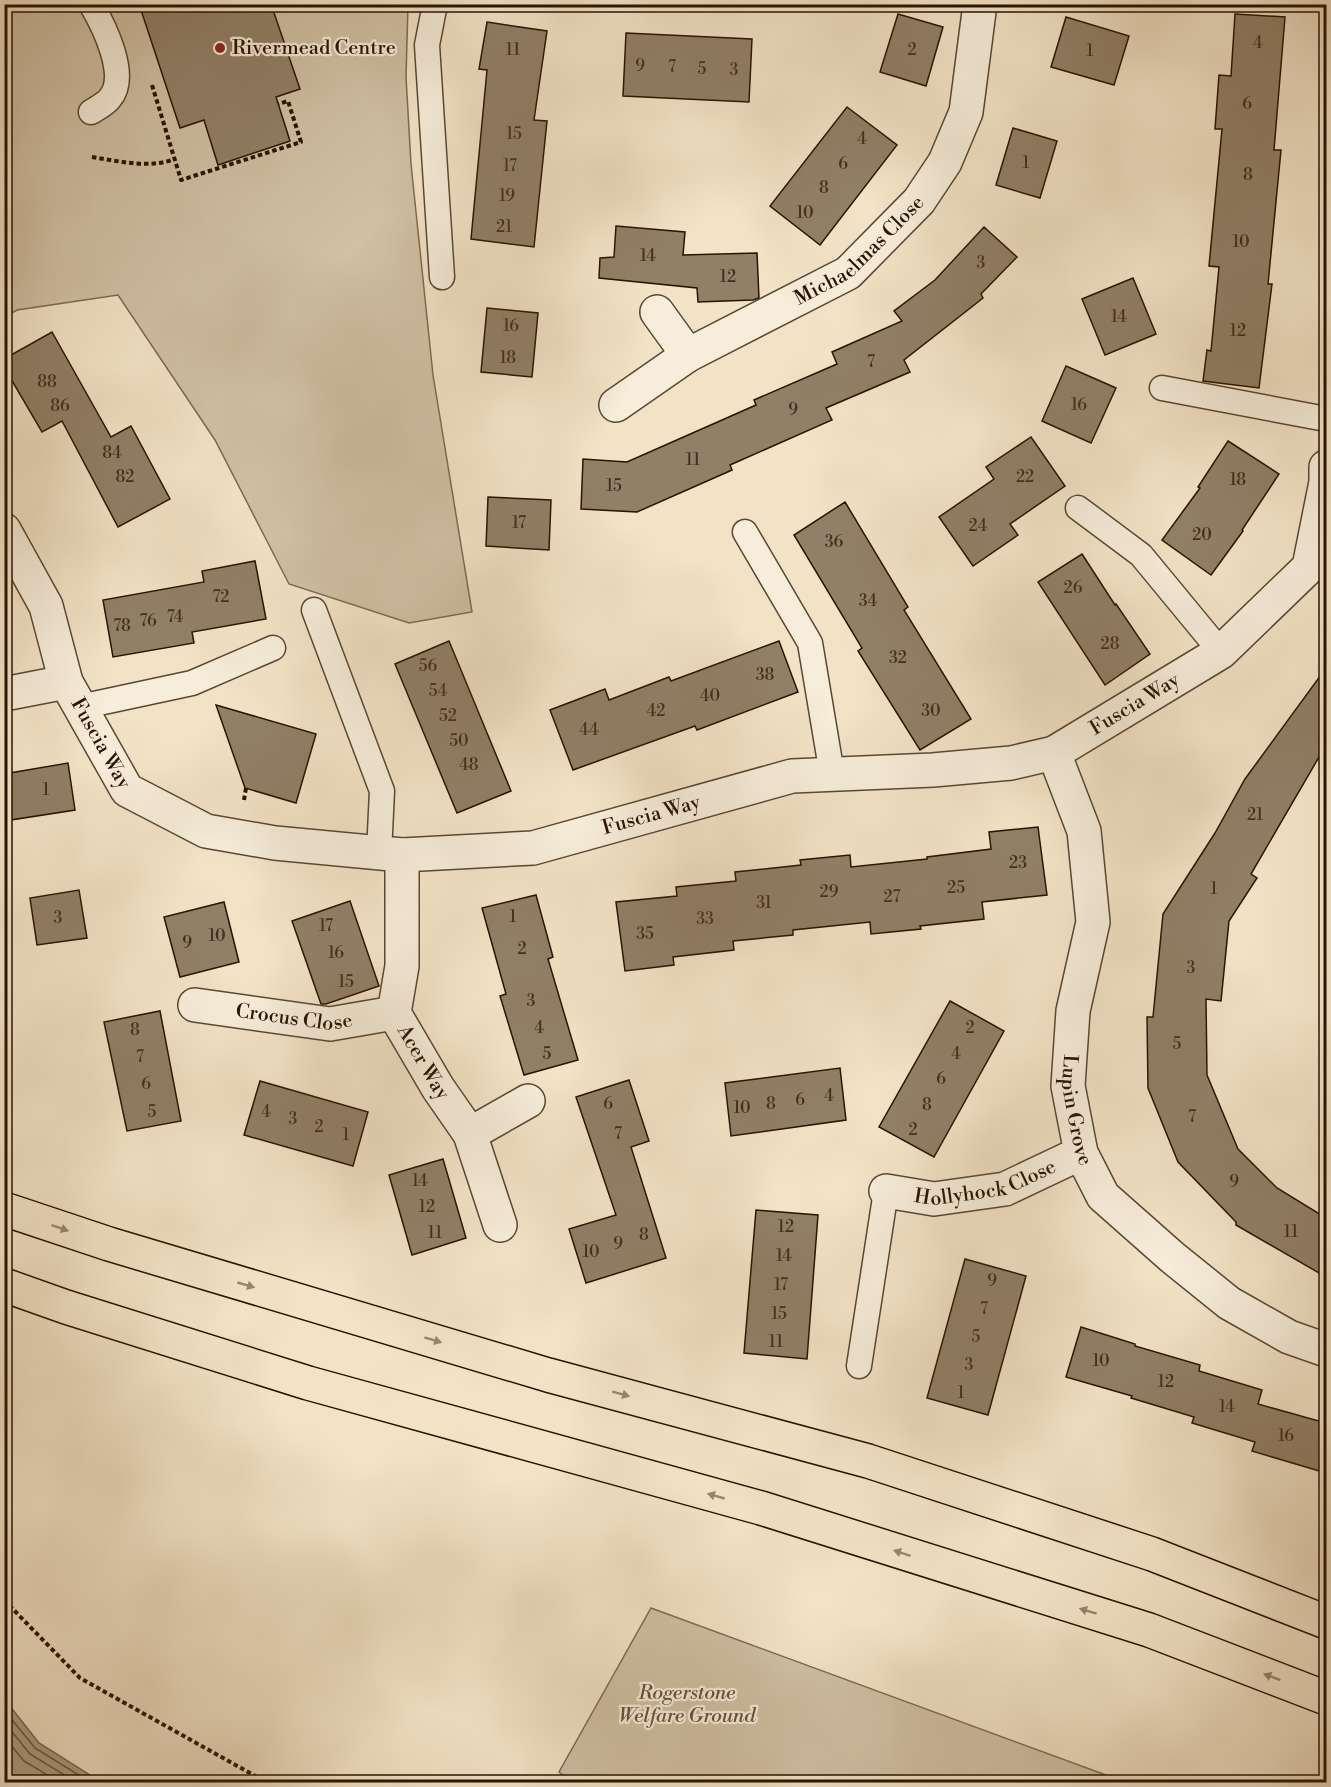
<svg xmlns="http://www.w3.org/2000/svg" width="1331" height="1787" font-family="'Libre Bodoni',serif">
	<rect width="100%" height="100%" fill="#f2e3c6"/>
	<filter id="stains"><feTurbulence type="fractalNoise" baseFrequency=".00333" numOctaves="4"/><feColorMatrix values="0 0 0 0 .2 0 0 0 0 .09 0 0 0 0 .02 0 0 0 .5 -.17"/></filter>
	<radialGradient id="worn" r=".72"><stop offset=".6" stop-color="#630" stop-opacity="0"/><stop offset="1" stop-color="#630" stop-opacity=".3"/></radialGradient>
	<g fill="#d0c0a4" stroke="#7c6a52" stroke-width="1.5">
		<path d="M5,5H408L406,77L411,164L433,375L472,612L409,623L289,584L215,440L118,295L17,310L5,317Z"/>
		<path d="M651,1608L1125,1782H572L559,1772Z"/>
	</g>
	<path fill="#ad9c83" stroke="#78654f" stroke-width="1.5" d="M5,1700L39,1743L101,1782H5Z"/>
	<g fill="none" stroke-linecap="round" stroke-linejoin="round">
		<g stroke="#6a5842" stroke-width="1.5">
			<path d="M4,1710L35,1748L90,1782"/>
			<path d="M4,1722L30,1754L76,1782"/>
			<path d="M4,1737L24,1761L59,1782"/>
		</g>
	</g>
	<g fill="#917f67" stroke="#281300" stroke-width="1.5">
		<path d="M139,4H271L300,89L276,97L290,141L218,165L204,120L180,128Z"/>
		<path d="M898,14L943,27L926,86L880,72Z"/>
		<path d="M1235,14L1285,17L1274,150H1281L1268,284H1272L1259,388L1203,381L1207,350L1211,351L1219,267L1209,266L1222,129H1215L1219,75L1231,76Z"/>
		<path d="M1066,17L1129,36L1114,85L1051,67Z"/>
		<path d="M487,22L547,31L534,120L547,121L534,247L471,239L487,70L479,69Z"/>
		<path d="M626,33L752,39L749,102L623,96Z"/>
		<path d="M847,107L897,145L820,245L770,206Z"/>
		<path d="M1013,128L1057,141L1040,198L996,185Z"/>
		<path d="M616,226L685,232L683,255L757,253L759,298L753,300L698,302L697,288L599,278L600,258L614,257Z"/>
		<path d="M984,227L1017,257L981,294L983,298L904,360L910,372L826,408L832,420L730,465L732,470L637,512L581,509L583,459L627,462L756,405L754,400L837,364L832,352L902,321L894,311L935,280Z"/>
		<path d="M1133,278L1156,334L1105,355L1082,299Z"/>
		<path d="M487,308L538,313L532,377L481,372Z"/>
		<path d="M52,332L111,437L131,426L170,499L118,527L62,421L42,432L4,367V359Z"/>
		<path d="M1066,366L1116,388L1091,443L1042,421Z"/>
		<path d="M1031,437L1065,486L1010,524L1018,535L973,566L939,517L994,479L986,467Z"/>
		<path d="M1228,441L1279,474L1242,530L1243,531L1211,575L1162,540L1200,488L1198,487Z"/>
		<path d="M488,497L551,500L549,550L486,546Z"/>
		<path d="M845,502L908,607L904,610L971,719L920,750L858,651L862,648L794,535Z"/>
		<path d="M1082,554L1115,605L1116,604L1150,654L1105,685L1038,582Z"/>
		<path d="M255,561L266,619L192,632L194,643L113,657L103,600L204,582L202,571Z"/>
		<path d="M449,641L511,791L457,813L395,664Z"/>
		<path d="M779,641L798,692L697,730L695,726L573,770L550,710L605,689L609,700L669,677L671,681Z"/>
		<path d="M1326,668V745L1251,874L1257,878L1229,921L1221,1001L1206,999L1207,1075L1238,1149L1277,1188L1326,1218V1277L1236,1225V1222L1178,1162L1148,1088L1147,1017H1153L1163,914L1215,833L1245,779Z"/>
		<path d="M216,705L316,734L296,803L245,788Z"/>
		<path d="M68,763L75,810L4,821V774Z"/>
		<path d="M1038,827L1047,895L982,902L984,919L920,926L921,929L871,934L870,922L793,930V935L733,941L734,950L673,957L674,965L625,971L616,902L677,896L676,887L736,881L735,872L801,865L800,860L850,855L851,867L927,859V857L991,849L989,832Z"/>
		<path d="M79,890L87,938L37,945L30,898Z"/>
		<path d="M536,895L553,957L548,959L578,1060L524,1075L500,996L506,994L482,908Z"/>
		<path d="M350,901L379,986L326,1004H321L292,921Z"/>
		<path d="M224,902L239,962L180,977L164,917Z"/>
		<path d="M950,1001L1004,1031L934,1157L879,1127Z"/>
		<path d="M160,1011L181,1121L127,1131L104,1022Z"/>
		<path d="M840,1068L846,1120L731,1136L725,1083Z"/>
		<path d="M629,1080L649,1141L631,1147L666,1258L586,1283L569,1229L616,1215L576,1097Z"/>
		<path d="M260,1081L368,1112L353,1166L244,1135Z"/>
		<path d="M443,1159L466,1238L412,1255L389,1175Z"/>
		<path d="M756,1210L818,1215L807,1359L744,1353Z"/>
		<path d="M965,1259L1026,1276L988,1415L927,1398Z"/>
		<path d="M1081,1327L1135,1344V1346L1200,1365L1199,1371L1262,1390L1258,1404L1326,1423V1473L1252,1451L1255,1442L1192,1423L1194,1417L1131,1398L1132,1396L1066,1377Z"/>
	</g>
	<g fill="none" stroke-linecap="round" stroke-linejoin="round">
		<g stroke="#5a4732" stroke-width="27">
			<g id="lane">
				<path d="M435,4L427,45L442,277"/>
				<path d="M91,112C97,108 106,104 110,98C129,76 104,26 91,4"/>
				<path d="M1162,388L1326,419"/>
				<path d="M1078,508L1141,555L1221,652"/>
				<path d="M745,532L810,643L832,774"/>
				<path d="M314,610L382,791L379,853"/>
				<path d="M80,707L192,683L273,648"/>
				<path d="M859,1366L886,1191"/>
			</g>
		</g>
		<g stroke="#5a4732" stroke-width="36">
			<g id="street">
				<path d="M657,312L688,355"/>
				<path id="s1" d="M616,405L688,355L848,273L919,201L945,162L966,112L980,4"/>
				<path id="s2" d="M4,530L46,606L66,682L127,790L206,831L275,843L402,855L533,848L792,776L933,770L1011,763L1054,753L1221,652L1309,567L1326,482V467"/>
				<path d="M4,694L66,682"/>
				<path id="s3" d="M1054,753L1084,831L1093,922L1073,1011L1068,1086L1081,1153L1103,1196L1172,1257L1229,1303L1289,1337L1326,1350"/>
				<path id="s4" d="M402,855V966L394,1013L438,1088L470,1134L500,1225"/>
				<path id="s5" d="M195,1005L330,1024L394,1013"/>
				<path d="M470,1134L528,1101"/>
				<path id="s6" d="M886,1191L934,1199L1005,1189L1081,1153"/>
			</g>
		</g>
		<g stroke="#281300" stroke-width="36">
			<g id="primary">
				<path d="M4,1209L109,1244L548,1375L868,1461L1152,1554L1326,1622"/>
				<path d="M4,1285L66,1307L308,1383L761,1508L1149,1630L1326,1698"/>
			</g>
		</g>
		<g stroke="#281300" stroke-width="4" stroke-dasharray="4.5 3" stroke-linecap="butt">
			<path d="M152,85L181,180L301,142L288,101L278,104"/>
			<path d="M92,157C119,161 148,169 175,159"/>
			<path d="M244,800L246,788"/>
			<path d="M4,1600L80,1678L266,1782"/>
		</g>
		<use href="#lane" stroke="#f7edda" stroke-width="24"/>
		<use href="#street" stroke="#f7edda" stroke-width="33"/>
		<use href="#primary" stroke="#f2e3c6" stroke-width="33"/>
	</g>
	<defs><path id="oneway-solid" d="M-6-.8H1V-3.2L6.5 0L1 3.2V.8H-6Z" transform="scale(1.5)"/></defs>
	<g fill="#97856d">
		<use href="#oneway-solid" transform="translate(60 1228) rotate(19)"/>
		<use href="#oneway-solid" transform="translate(246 1285) rotate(16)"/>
		<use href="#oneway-solid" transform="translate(433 1340) rotate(17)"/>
		<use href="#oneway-solid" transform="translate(621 1394) rotate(15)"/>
		<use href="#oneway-solid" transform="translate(716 1496) rotate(-164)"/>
		<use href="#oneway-solid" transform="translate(902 1553) rotate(-162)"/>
		<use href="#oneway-solid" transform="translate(1088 1611) rotate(-163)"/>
		<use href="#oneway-solid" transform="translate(1272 1677) rotate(-159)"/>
	</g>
	<circle fill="#8f2418" stroke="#f7edda" stroke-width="2" cx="220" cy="48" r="6"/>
	<g text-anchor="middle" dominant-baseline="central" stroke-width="4.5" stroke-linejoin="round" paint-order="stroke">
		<g font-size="16" fill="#422e1a">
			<text x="1258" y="43">4</text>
			<text x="513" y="50">11</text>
			<text x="912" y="50">2</text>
			<text x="1090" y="51">1</text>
			<text x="640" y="66">9</text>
			<text x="672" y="67">7</text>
			<text x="702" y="69">5</text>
			<text x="734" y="70">3</text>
			<text x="1247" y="104">6</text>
			<text x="514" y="134">15</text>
			<text x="862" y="139">4</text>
			<text x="1026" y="163">1</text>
			<text x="843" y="164">6</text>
			<text x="510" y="166">17</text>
			<text x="1248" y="175">8</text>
			<text x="824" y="188">8</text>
			<text x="507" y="196">19</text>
			<text x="805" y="213">10</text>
			<text x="504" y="227">21</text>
			<text x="1241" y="242">10</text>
			<text x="648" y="256">14</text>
			<text x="981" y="263">3</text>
			<text x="728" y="277">12</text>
			<text x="1119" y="317">14</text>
			<text x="511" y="326">16</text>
			<text x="1238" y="331">12</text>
			<text x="508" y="358">18</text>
			<text x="871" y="362">7</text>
			<text x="47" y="382">88</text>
			<text x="1079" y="405">16</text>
			<text x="60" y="406">86</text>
			<text x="793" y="410">9</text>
			<text x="112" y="453">84</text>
			<text x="693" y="460">11</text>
			<text x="125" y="477">82</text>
			<text x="1025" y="477">22</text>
			<text x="1238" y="480">18</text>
			<text x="614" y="486">15</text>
			<text x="519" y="523">17</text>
			<text x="978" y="526">24</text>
			<text x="1202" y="535">20</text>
			<text x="834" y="542">36</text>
			<text x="1073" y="588">26</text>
			<text x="221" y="597">72</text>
			<text x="868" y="601">34</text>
			<text x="175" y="617">74</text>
			<text x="148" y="621">76</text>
			<text x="122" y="626">78</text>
			<text x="1110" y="644">28</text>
			<text x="898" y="658">32</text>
			<text x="428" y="666">56</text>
			<text x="765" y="675">38</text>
			<text x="438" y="691">54</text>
			<text x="710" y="696">40</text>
			<text x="656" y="711">42</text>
			<text x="931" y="711">30</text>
			<text x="448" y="716">52</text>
			<text x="589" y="730">44</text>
			<text x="459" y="741">50</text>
			<text x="469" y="765">48</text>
			<text x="46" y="790">1</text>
			<text x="1255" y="815">21</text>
			<text x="1018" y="863">23</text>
			<text x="956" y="888">25</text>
			<text x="1214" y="889">1</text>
			<text x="829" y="892">29</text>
			<text x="892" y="897">27</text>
			<text x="764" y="903">31</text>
			<text x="513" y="917">1</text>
			<text x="58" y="918">3</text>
			<text x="705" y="919">33</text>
			<text x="326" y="926">17</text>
			<text x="645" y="934">35</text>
			<text x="217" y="936">10</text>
			<text x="187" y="943">9</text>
			<text x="522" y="949">2</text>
			<text x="336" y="953">16</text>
			<text x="1191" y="968">3</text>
			<text x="346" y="982">15</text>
			<text x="531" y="1001">3</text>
			<text x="539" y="1028">4</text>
			<text x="970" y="1028">2</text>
			<text x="135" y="1030">8</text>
			<text x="1177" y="1044">5</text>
			<text x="547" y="1054">5</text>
			<text x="956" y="1054">4</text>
			<text x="140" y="1057">7</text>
			<text x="941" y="1079">6</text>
			<text x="146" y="1084">6</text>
			<text x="829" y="1096">4</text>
			<text x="800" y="1100">6</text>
			<text x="608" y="1104">6</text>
			<text x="771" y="1104">8</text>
			<text x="927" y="1105">8</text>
			<text x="742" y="1108">10</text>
			<text x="152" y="1112">5</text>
			<text x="266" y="1112">4</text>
			<text x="1192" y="1117">7</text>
			<text x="293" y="1119">3</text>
			<text x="319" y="1127">2</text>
			<text x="913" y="1130">2</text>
			<text x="618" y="1134">7</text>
			<text x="346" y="1135">1</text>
			<text x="420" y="1181">14</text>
			<text x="1234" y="1182">9</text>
			<text x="427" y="1207">12</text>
			<text x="786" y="1227">12</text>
			<text x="1291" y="1232">11</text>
			<text x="435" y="1233">11</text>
			<text x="644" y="1235">8</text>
			<text x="618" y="1244">9</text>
			<text x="591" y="1252">10</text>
			<text x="784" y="1256">14</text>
			<text x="992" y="1281">9</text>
			<text x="781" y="1285">17</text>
			<text x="984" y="1309">7</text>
			<text x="779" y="1314">15</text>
			<text x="976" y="1337">5</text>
			<text x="776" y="1342">11</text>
			<text x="1101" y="1361">10</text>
			<text x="969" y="1365">3</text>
			<text x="1166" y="1382">12</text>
			<text x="961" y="1393">1</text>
			<text x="1227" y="1407">14</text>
			<text x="1286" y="1436">16</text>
		</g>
		<g font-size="20" fill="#281300" stroke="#f7edda" text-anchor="start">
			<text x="232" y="48">Rivermead Centre</text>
		</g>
		<g font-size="20" fill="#281300" stroke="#f7edda">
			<text stroke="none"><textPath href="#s1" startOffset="290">Michaelmas Close</textPath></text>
			<text stroke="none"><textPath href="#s2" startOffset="1334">Fuscia Way</textPath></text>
			<text stroke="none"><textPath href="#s2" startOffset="236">Fuscia Way</textPath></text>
			<text stroke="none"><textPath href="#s2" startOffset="830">Fuscia Way</textPath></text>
			<text stroke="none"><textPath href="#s5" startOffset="100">Crocus Close</textPath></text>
			<text stroke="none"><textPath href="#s4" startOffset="216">Acer Way</textPath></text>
			<text stroke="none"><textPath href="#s3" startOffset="366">Lupin Grove</textPath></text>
			<text stroke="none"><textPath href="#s6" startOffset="102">Hollyhock Close</textPath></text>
		</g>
		<g font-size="20" font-style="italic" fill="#635039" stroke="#f7edda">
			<text x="687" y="1693">Rogerstone<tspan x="687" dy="23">Welfare Ground</tspan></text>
		</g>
	</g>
	<rect width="1331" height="1787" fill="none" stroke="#f2e3c6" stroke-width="24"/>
	<rect x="6" y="6" width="1319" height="1775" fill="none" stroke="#281300" stroke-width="3"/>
	<rect x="12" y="12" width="1307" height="1763" fill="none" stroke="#281300" stroke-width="1.5"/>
	<rect width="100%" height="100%" filter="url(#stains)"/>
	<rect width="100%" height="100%" fill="url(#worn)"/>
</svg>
